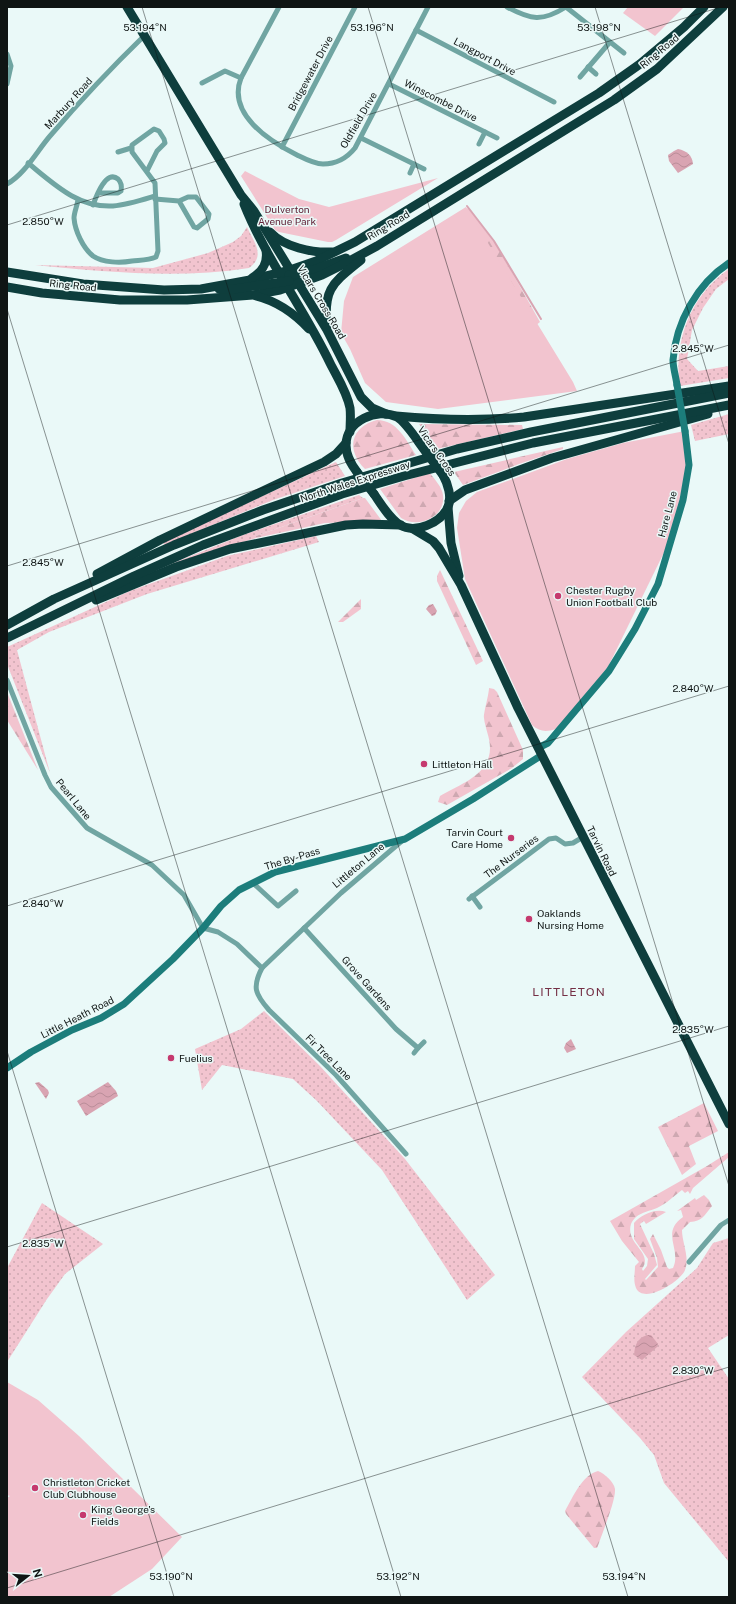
<svg xmlns="http://www.w3.org/2000/svg" width="736" height="1604" font-family="'Public Sans',sans-serif">
	<defs>
		<pattern id="grass-dots" width="8" height="8" patternUnits="userSpaceOnUse"><rect width="8" height="8" fill="#f2c4cf"/><path d="M2 2h.1M6 6h.1" fill="none" stroke="#cea8b1" stroke-width="1.8" stroke-linecap="round"/></pattern>
		<pattern id="forest-firs" width="22" height="20" patternUnits="userSpaceOnUse"><rect width="22" height="20" fill="#f2c4cf"/><path d="M5 1l3.5 6h-7zM16 11l3.5 6h-7z" fill="#cea8b1"/></pattern>
		<pattern id="water-waves" width="16" height="10" patternUnits="userSpaceOnUse"><rect width="16" height="10" fill="#d9a4b2"/><path d="M0 5q4-4 8 0t8 0" fill="none" stroke="#b98c98"/></pattern>
	</defs>
	<rect width="100%" height="100%" fill="#eaf9f8"/>
	<g fill="url(#grass-dots)">
		<path d="M247,227C254,242 266,256 249,268C178,279 106,272 35,265L153,268L208,253L233,242L241,236Z"/>
		<path d="M729,269V279L716,289L703,308L692,330L687,359L698,371L729,366V378L680,386C673,341 691,295 729,269Z"/>
		<path d="M729,414V434L695,441L691,425Z"/>
		<path d="M336,462L345,476L273,500L164,545L163,542Z"/>
		<path d="M359,495L363,498L256,536V538L166,566L243,535Z"/>
		<path d="M316,536L319,542L147,594L49,632L17,650L50,773L7,664V647L130,591L227,556Z"/>
		<path d="M264,1011L320,1066L405,1159L495,1275L467,1300L382,1170L317,1101L293,1079L222,1065L202,1090L195,1049L241,1029Z"/>
		<path d="M42,1203L103,1244L65,1274L47,1299L7,1362V1268Z"/>
		<path d="M729,1238V1335L708,1348L729,1379V1562L664,1483L654,1455L640,1438L582,1377L626,1332L697,1268L713,1243Z"/>
	</g>
	<g fill="url(#forest-firs)">
		<path d="M468,208L494,242L509,267L540,322L535,326L458,214Z"/>
		<path d="M377,420C397,420 406,440 416,455L365,469C346,450 350,427 377,420Z"/>
		<path d="M419,424L522,425L523,429L437,449Z"/>
		<path d="M563,447V449L519,464L463,485L454,472Z"/>
		<path d="M430,473C435,480 442,487 443,495C446,517 418,529 401,518L380,489Z"/>
		<path d="M363,498H365L382,521L325,523L256,538V536Z"/>
		<path d="M440,570L483,661L476,665L437,581V576Z"/>
		<path d="M361,599V609L343,622H338Z"/>
		<path d="M489,688L494,689L497,692L523,750V759L512,768L447,805L438,802L440,796C460,784 490,775 490,748C490,737 485,728 484,718C483,715 489,694 489,688Z"/>
		<path d="M7,692L38,770L7,720Z"/>
		<path d="M704,1103L718,1131L689,1146L696,1164L682,1175L658,1127Z"/>
		<path d="M729,1152V1157L693,1188L690,1194L688,1191L685,1193L682,1190C674,1196 666,1204 657,1208C650,1211 642,1212 636,1217C634,1219 632,1221 631,1224C625,1244 654,1252 642,1269L643,1271L647,1266L648,1259L634,1239V1223C641,1215 655,1208 666,1212L646,1224L644,1221L640,1224L654,1254L657,1265L645,1279L646,1280L658,1267L657,1258L650,1239L653,1234L661,1250L667,1267L669,1269L673,1268C682,1249 660,1233 683,1217L681,1210L677,1211L695,1198L696,1200L704,1195L709,1200L712,1206C704,1216 702,1221 690,1222L682,1230C682,1243 690,1257 685,1270C681,1281 644,1305 636,1288C633,1281 635,1273 635,1266L639,1262L622,1241L610,1221L707,1166Z"/>
		<path d="M598,1471C605,1474 614,1482 615,1489C616,1500 603,1531 599,1543L597,1548H594L566,1514L565,1511C573,1497 582,1475 598,1471Z"/>
	</g>
	<g fill="#f2c4cf">
		<path d="M628,7H684L655,36L623,13Z"/>
		<path d="M245,171L299,199L329,207L438,178L336,240L332,242H328L279,232L275,230L241,176Z"/>
		<path d="M466,207L573,382L577,391L438,409L386,402L365,383L350,349L341,333L344,301L353,277Z"/>
		<path d="M685,431L688,458L673,534L607,669L556,729C546,732 540,732 532,725L465,579L457,528L459,513L466,501L477,492L567,459L623,443Z"/>
		<path d="M7,1382L38,1400L79,1436L182,1537L152,1569L109,1597H7V1498L10,1496L7,1495Z"/>
	</g>
	<g fill="url(#water-waves)">
		<path d="M678,149C687,151 692,155 693,164L678,173L669,161L668,155L674,151Z"/>
		<path d="M433,604L437,611L435,615L432,616L426,609L429,605Z"/>
		<path d="M571,1039L576,1049L567,1053L564,1048L566,1043Z"/>
		<path d="M39,1082L48,1090L49,1093L46,1099L35,1083Z"/>
		<path d="M108,1082L116,1091L118,1096L86,1116L77,1101Z"/>
		<path d="M647,1335H651L658,1344L657,1347L642,1360L634,1355C635,1344 637,1339 647,1335Z"/>
	</g>
	<g fill="none" stroke-linecap="round" stroke-linejoin="round">
		<path stroke="#d9a4b2" stroke-width="2" d="M467,206L494,241L541,319"/>
		<g stroke="#70a5a2" stroke-width="5">
			<path d="M279,7L241,78C227,114 269,141 297,155C305,159 314,164 323,164C336,164 347,158 355,148L428,7"/>
			<path d="M507,7C531,20 542,22 566,7"/>
			<path d="M566,7L624,53"/>
			<path d="M416,30L554,102"/>
			<path d="M7,54L11,66L7,84"/>
			<path d="M588,67L596,74"/>
			<path d="M580,77L610,42"/>
			<path d="M202,83L225,71L241,78"/>
			<path d="M389,84L497,138"/>
			<path d="M361,138L424,169"/>
			<path d="M479,144L485,132"/>
			<path d="M282,147L355,7"/>
			<path d="M118,152L131,148"/>
			<path d="M28,163C54,184 78,208 113,206C127,205 142,200 155,196"/>
			<path d="M410,173L414,164"/>
			<path d="M7,184C25,174 37,151 50,136C80,101 111,68 144,36"/>
			<path d="M155,199L179,201L188,197H196L209,214L208,219L197,228L194,227L179,201"/>
			<path d="M78,200C77,206 74,213 74,218C75,231 83,248 93,256C103,263 121,263 132,261C141,260 149,260 156,257L158,251L155,183L132,152V145L154,129L159,131L164,139L165,143L157,151L147,171"/>
			<path d="M93,205C96,197 106,169 118,179C121,182 122,186 121,191L118,193H98"/>
			<path d="M7,680L45,775L51,787L87,828L152,865L184,895L203,928L218,932L237,944L262,968L341,893L403,840"/>
			<path d="M253,883L278,906L296,891"/>
			<path d="M472,896L480,907"/>
			<path d="M469,899L549,839L556,838L565,844L573,843L583,837"/>
			<path d="M304,928L396,1029L418,1048L424,1042"/>
			<path d="M262,968C252,987 255,994 269,1010L336,1075L406,1154"/>
			<path d="M414,1053L418,1048"/>
			<path d="M689,1262L721,1225L729,1220"/>
		</g>
		<g stroke="#1c7d7b" stroke-width="7">
			<path d="M677,385C676,377 673,368 673,360C676,322 697,284 729,263"/>
			<path d="M538,748L548,743L609,671L635,629L658,584L683,500L689,465L685,431"/>
			<path d="M7,1068L31,1052L72,1030L101,1018L124,1004L173,959L203,928L221,906L239,890L275,872L405,839L473,799L542,755"/>
		</g>
		<g stroke="#0e3e3d" stroke-width="9">
			<path d="M127,7L241,195L254,211L327,330L361,397L372,408L386,414"/>
			<path d="M244,204C266,259 304,309 330,363C337,377 347,392 350,408C351,416 350,424 350,432"/>
			<path d="M270,232C284,247 312,253 332,252"/>
			<path d="M7,272L83,284L164,290L201,289L250,280L290,270L316,261L355,242L599,93L640,64L684,27L704,7"/>
			<path d="M289,275L313,270L346,258"/>
			<path d="M252,278C263,271 268,263 266,250"/>
			<path d="M7,287L42,293L120,300H187L253,295L280,290L322,275L342,265L377,246L614,100L657,69L723,7"/>
			<path d="M219,289H234L289,281"/>
			<path d="M256,296C276,301 295,314 309,329"/>
			<path d="M327,327C323,288 333,283 361,260"/>
			<path d="M396,416C439,420 481,421 524,417L729,386"/>
			<path d="M357,472C351,464 346,456 346,445C346,421 377,407 397,417C407,423 418,442 426,452"/>
			<path d="M374,494C381,504 389,518 400,525C415,534 441,523 448,507C452,497 448,484 443,475"/>
			<path d="M449,501L465,490L552,458L708,414"/>
			<path d="M448,507L451,543L459,576"/>
			<path d="M413,529L433,541L439,548L461,585L518,708L729,1124"/>
			<path d="M97,574L160,540L324,462L336,454L346,443"/>
			<path d="M96,600L176,567L230,549L346,525L363,524L401,525"/>
			<path d="M7,625L54,599L174,545L263,510L342,483L457,449L531,432L729,393"/>
			<path d="M7,638L134,576L203,545L342,494L404,476L533,443L729,405"/>
		</g>
		<path stroke="#1c7d7b" stroke-width="7" d="M677,385L685,431"/>
		<g stroke="#0e3e3d" stroke-width="9">
			<path d="M426,452L443,475"/>
			<path d="M357,472L374,494"/>
		</g>
	</g>
	<path fill="none" stroke="#0f1514" stroke-width="1" stroke-opacity="0.45" d="M142,7L628,1597M368,7L729,1186M595,7L729,444M7,225L721,7M7,309L401,1597M7,566L729,345M7,906L729,686M7,1051L174,1597M7,1247L729,1026M7,1588L729,1367"/>
	<g fill="#c5396e" stroke="#eaf9f8" stroke-width="1.5">
		<circle cx="558" cy="596" r="4"/>
		<circle cx="424" cy="764" r="4"/>
		<circle cx="511" cy="838" r="4"/>
		<circle cx="529" cy="919" r="4"/>
		<circle cx="171" cy="1058" r="4"/>
		<circle cx="35" cy="1488" r="4"/>
		<circle cx="83" cy="1515" r="4"/>
	</g>
	<g text-anchor="middle" dominant-baseline="central" stroke-width="3" stroke-linejoin="round" paint-order="stroke">
		<g font-size="10" fill="#0f1514" stroke="#eaf9f8">
			<text transform="translate(659 51) rotate(-40)">Ring Road</text>
			<text transform="translate(485 56) rotate(28)">Langport Drive</text>
			<text transform="translate(310 73) rotate(-62)">Bridgewater Drive</text>
			<text transform="translate(441 100) rotate(27)">Winscombe Drive</text>
			<text transform="translate(68 103) rotate(-48)">Marbury Road</text>
			<text transform="translate(358 120) rotate(-60)">Oldfield Drive</text>
			<text transform="translate(388 225) rotate(-31)">Ring Road</text>
			<text transform="translate(73 285) rotate(6)">Ring Road</text>
			<text transform="translate(322 302) rotate(59)">Vicars Cross Road</text>
			<text transform="translate(437 451) rotate(55)">Vicars Cross</text>
			<text transform="translate(355 481) rotate(-18)">North Wales Expressway</text>
			<text transform="translate(667 514) rotate(-75)">Hare Lane</text>
			<text transform="translate(74 799) rotate(51)">Pearl Lane</text>
			<text transform="translate(602 851) rotate(64)">Tarvin Road</text>
			<text transform="translate(511 856) rotate(-37)">The Nurseries</text>
			<text transform="translate(292 858) rotate(-17)">The By-Pass</text>
			<text transform="translate(358 865) rotate(-40)">Littleton Lane</text>
			<text transform="translate(367 983) rotate(48)">Grove Gardens</text>
			<text transform="translate(77 1017) rotate(-27)">Little Heath Road</text>
			<text transform="translate(329 1057) rotate(45)">Fir Tree Lane</text>
		</g>
		<g font-size="10" fill="#622238" stroke="#eaf9f8">
			<text x="287" y="209">Dulverton<tspan x="287" dy="12">Avenue Park</tspan></text>
		</g>
		<g font-size="10" fill="#0f1514" stroke="#eaf9f8" text-anchor="start">
			<text x="566" y="590">Chester Rugby<tspan x="566" dy="12">Union Football Club</tspan></text>
			<text x="432" y="764">Littleton Hall</text>
			<text x="503" y="832" text-anchor="end">Tarvin Court<tspan x="503" dy="12">Care Home</tspan></text>
			<text x="537" y="913">Oaklands<tspan x="537" dy="12">Nursing Home</tspan></text>
			<text x="179" y="1058">Fuelius</text>
			<text x="43" y="1482">Christleton Cricket<tspan x="43" dy="12">Club Clubhouse</tspan></text>
			<text x="91" y="1509">King George's<tspan x="91" dy="12">Fields</tspan></text>
		</g>
		<g font-size="12" letter-spacing="1" fill="#742f45" stroke="#eaf9f8">
			<text x="569" y="992">LITTLETON</text>
		</g>
	</g>
	<g font-size="10" text-anchor="middle" fill="#0f1514" stroke="#eaf9f8" stroke-width="3" stroke-linejoin="round" paint-order="stroke">
		<text x="145" y="31">53.194°N</text>
		<text x="372" y="31">53.196°N</text>
		<text x="599" y="31">53.198°N</text>
		<text x="43" y="225">2.850°W</text>
		<text x="693" y="352">2.845°W</text>
		<text x="43" y="566">2.845°W</text>
		<text x="693" y="692">2.840°W</text>
		<text x="43" y="907">2.840°W</text>
		<text x="693" y="1033">2.835°W</text>
		<text x="43" y="1247">2.835°W</text>
		<text x="693" y="1374">2.830°W</text>
		<text x="171" y="1580">53.190°N</text>
		<text x="398" y="1580">53.192°N</text>
		<text x="624" y="1580">53.194°N</text>
	</g>
	<rect width="736" height="1604" fill="none" stroke="#0f1514" stroke-width="16"/>
	<g transform="translate(28 1576) rotate(73)" stroke="#eaf9f8" stroke-width="3" paint-order="stroke">
	<path d="M0-3L7 15L0 10L-7 15Z" fill="#0f1514"/>
	<text y="-6" font-size="11" font-weight="bold" text-anchor="middle" fill="#0f1514">N</text>
	</g>
</svg>
